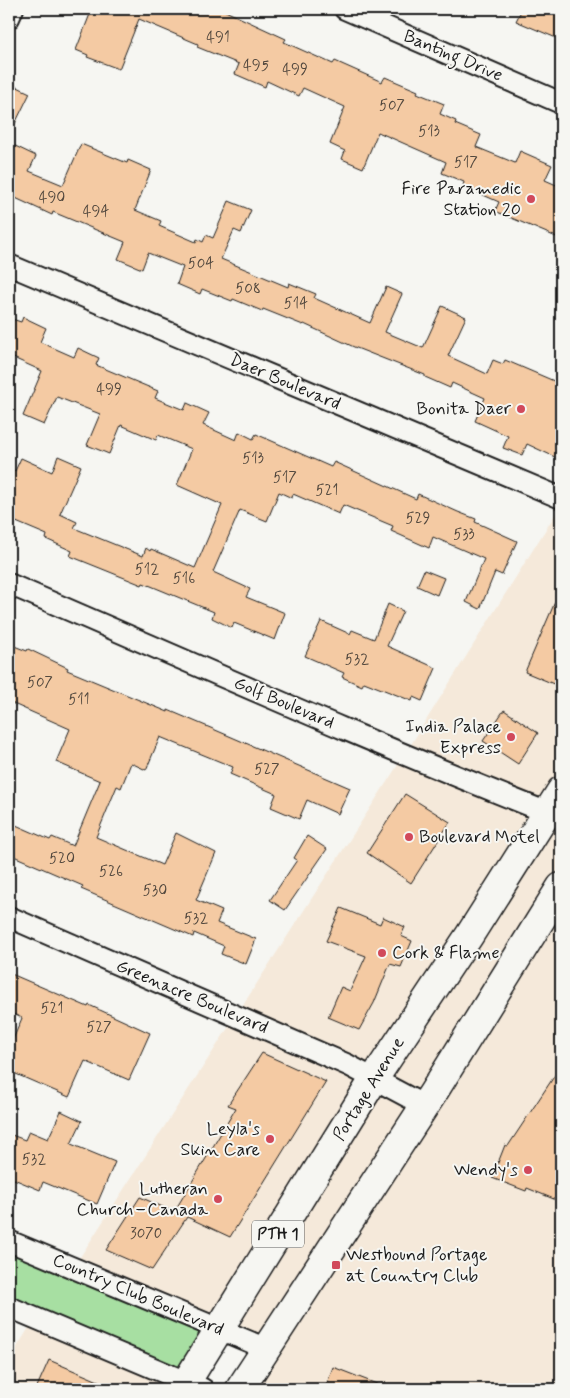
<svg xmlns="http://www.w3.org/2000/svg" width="570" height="1398" font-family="Mynerve,sans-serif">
	<rect width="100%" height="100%" fill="#f6f6f2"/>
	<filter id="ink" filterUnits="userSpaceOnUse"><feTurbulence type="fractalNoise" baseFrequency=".02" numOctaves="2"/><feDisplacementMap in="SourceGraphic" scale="10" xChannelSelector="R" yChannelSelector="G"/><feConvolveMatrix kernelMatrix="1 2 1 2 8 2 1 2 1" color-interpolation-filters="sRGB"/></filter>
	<g filter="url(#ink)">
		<g fill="#f5e9da">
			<path d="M561,505V1389H240L267,1350L73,1268L405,754Z"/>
			<path d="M35,1318L182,1389H9V1360Z"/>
		</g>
		<path fill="#a7dfa2" stroke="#627e5f" d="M9,1241L220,1330L186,1382L9,1307Z"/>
		<g fill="#f4caa3" stroke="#1c1c1c">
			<path d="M92,9H221L286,39L284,42L333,64L335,61L382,82L385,77L418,91L417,93L444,104L440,114L456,121L455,124L481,135L476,147L515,163L520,151L552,165L545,180L561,187V239L495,211L499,202L463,186L464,182L442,173L446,162L378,132L363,168L342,159L345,151L330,144L345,107L303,88L299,96L267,81L265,87L235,74L239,64L197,47L198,44L139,19L119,69L87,57L88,55L76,50Z"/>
			<path d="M522,9H561V40L516,21Z"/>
			<path d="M9,83L30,93L9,136Z"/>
			<path d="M9,143L36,156L29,171L63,185L81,144L127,163L128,160L151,170L135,210L161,221L159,226L196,242L197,239L203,242L206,235L213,238L229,201L251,210L241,233L234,230L221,259L288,287L289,283L316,294L314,298L370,323L386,287L402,294L385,332L423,348L442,306L466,317L448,356L487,374L493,360L503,364L505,360L561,384V449L557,458L527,444L522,455L503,448L508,436L475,421L485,398L452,383L450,388L425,377V375L354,347L304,324L303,325L263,309L262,311L233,299L232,301L202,289L200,294L177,284L183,267L148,253L142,269L118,259L125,242L53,212L52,215L9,195Z"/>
			<path d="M23,317L46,328L40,342L74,357L78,348L99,358L96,365L158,391L155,398L184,410L187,403L209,413L203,425L236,440L239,432L253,439L256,434L331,467L334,462L416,499L418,494L458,512L476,519L475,522L517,541L502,575L495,572L480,609L466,602L484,559L433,537L429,548L391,531L393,526L343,505L339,514L293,494L292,498L279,492L267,521L240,510L213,572L250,589L246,597L285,613L275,640L234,623L232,628L212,618L214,612L151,586L143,583L142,585L70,556L72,551L46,539L47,535L9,519V468L15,471L21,458L52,472L58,456L81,466L60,514L77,522L74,528L143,556L146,548L150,551L151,549L195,568L222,505L177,485L192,449L158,435L156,440L121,425L109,454L87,445L100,414L57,397L44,425L23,416L42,371L9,356V318L21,322Z"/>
			<path d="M424,570L444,578L437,595L417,586Z"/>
			<path d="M561,588V687L525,672Z"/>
			<path d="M388,604L403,611L387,646L436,668L422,701L413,697L412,701L364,682L362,686L342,677L344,673L305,656L321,621L350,634L352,630L374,639Z"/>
			<path d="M9,644L27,651L28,649L68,668L67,670L168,712V710L213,729L350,788L338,814L307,800L299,819L271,807L276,794L230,774L233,767L160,737L146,770L131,763L121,788L117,786L96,837L162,865L176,833L216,853L196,900L222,911L217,923L256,939L246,964L221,954L224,946L194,933L193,937L81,889L83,886L9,854V822L50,840L52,837L73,846L100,781L56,762L70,729L9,702Z"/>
			<path d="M504,710L538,733L518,764L483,741Z"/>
			<path d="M405,794L450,822L411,883L367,853Z"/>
			<path d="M307,836L327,849L285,910L270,900L297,860L294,858Z"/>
			<path d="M341,908L380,924L383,917L405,927L401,936L412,941L401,967L390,964L374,1003L359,1030L328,1017L341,987L350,991L366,956L326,941Z"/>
			<path d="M9,973L88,1007L89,1005L150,1033L129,1080L85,1061L69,1097L9,1071V1049L22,1018L9,1012Z"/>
			<path d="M262,1053L326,1082L230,1237L187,1217L152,1270L106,1250L140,1197L174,1212L236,1108L228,1105Z"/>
			<path d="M561,1066V1202L527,1188L526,1191L492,1178L505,1145L508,1146Z"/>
			<path d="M61,1111L82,1121L71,1144L115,1162L97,1204L43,1182L40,1190L9,1177V1134L25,1140L29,1131L48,1139Z"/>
			<path d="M49,1360L117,1389H36Z"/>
			<path d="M333,1367L387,1388V1389H325Z"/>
		</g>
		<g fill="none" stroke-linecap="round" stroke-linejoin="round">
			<g stroke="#1c1c1c" stroke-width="24">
				<g id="minor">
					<path d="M345,9L561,103"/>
					<path d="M9,18L13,9"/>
					<path d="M9,265L561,498"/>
					<path d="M9,584C192,663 375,745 561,818"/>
					<path d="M9,917L348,1065L425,1106"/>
					<path d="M9,1241L267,1349"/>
					<path d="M9,1307L203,1389"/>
				</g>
			</g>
			<g stroke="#1c1c1c" stroke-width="31">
				<g id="trunk">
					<path d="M182,1389L374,1079L469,936L561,791"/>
					<path d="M240,1389L433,1093L561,887"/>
				</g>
			</g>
			<use href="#minor" stroke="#f6f6f2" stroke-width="20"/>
			<use href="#trunk" stroke="#f6f6f2" stroke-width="28"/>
		</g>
	</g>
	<g fill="#d1495b" stroke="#f6f6f2" stroke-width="2">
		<circle cx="531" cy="199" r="5"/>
		<circle cx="521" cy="409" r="5"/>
		<circle cx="511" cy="737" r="5"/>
		<circle cx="409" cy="837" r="5"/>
		<circle cx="382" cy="953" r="5"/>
		<circle cx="270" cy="1139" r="5"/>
		<circle cx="528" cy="1170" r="5"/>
		<circle cx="218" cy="1199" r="5"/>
		<rect x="331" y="1260" width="10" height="10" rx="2.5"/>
	</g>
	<g text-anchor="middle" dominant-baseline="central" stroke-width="4" stroke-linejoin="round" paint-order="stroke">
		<g font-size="15" fill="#52483e">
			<text x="218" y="38">491</text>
			<text x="256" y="66">495</text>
			<text x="295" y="70">499</text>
			<text x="392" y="106">507</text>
			<text x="429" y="132">513</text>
			<text x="466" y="163">517</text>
			<text x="52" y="198">490</text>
			<text x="96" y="212">494</text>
			<text x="201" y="264">504</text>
			<text x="248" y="289">508</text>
			<text x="296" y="304">514</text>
			<text x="109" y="390">499</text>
			<text x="253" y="459">513</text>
			<text x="285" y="478">517</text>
			<text x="327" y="491">521</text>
			<text x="418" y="519">529</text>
			<text x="464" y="535">533</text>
			<text x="147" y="570">512</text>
			<text x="184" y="579">516</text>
			<text x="357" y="660">532</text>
			<text x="40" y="683">507</text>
			<text x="79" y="700">511</text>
			<text x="267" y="770">527</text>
			<text x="62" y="859">520</text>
			<text x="111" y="872">526</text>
			<text x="155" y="891">530</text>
			<text x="196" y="919">532</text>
			<text x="52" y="1009">521</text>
			<text x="99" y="1028">527</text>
			<text x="34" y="1160">532</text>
			<text x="146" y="1234">3070</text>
		</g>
		<rect fill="#f6f6f2" stroke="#5d5d5c" stroke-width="1" x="252" y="1220.5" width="52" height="27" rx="4"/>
		<g font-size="16" font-weight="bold" fill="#1c1c1c">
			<text x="278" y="1234">PTH 1</text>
		</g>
		<g font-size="18" fill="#1c1c1c" stroke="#f6f6f2">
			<text transform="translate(453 56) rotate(23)">Banting Drive</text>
			<text transform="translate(285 382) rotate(23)">Daer Boulevard</text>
			<text transform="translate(284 703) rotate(23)">Golf Boulevard</text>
			<text transform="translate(192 997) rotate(23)">Greenacre Boulevard</text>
			<text transform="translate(369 1089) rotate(-58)">Portage Avenue</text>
			<text transform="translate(138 1295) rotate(23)">Country Club Boulevard</text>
		</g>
		<g font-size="18" fill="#1c1c1c" stroke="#f6f6f2" text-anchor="end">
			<text x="521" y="189">Fire Paramedic<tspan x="521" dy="21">Station 20</tspan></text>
			<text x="511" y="409">Bonita Daer</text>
			<text x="501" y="727">India Palace<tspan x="501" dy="21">Express</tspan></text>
			<text x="419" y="837" text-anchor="start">Boulevard Motel</text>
			<text x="392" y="953" text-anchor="start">Cork &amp; Flame</text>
			<text x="260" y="1129">Leyla's<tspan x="260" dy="21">Skin Care</tspan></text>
			<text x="518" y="1170">Wendy's</text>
			<text x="208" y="1189">Lutheran<tspan x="208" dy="21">Church–Canada</tspan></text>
			<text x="346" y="1255" text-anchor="start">Westbound Portage<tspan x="346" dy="21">at Country Club</tspan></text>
		</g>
	</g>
	<rect width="570" height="1398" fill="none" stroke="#f6f6f2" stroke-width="30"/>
	<rect x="15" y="15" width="540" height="1368" fill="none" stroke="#1c1c1c" stroke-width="2" filter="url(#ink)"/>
</svg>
